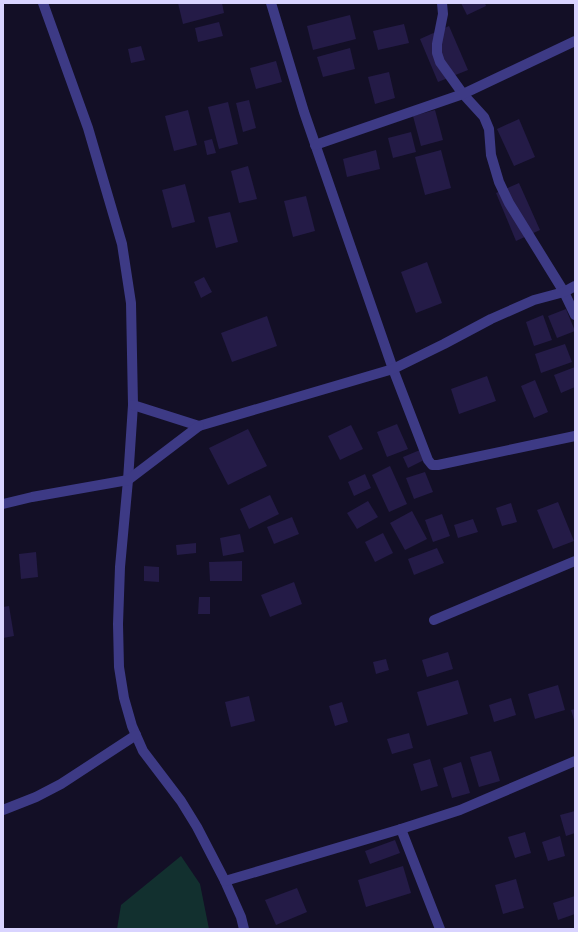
<svg xmlns="http://www.w3.org/2000/svg" width="578" height="932" font-family="Cabin,sans-serif">
	<rect width="100%" height="100%" fill="#130f26"/>
	<path fill="#12302f" d="M181,856L200,884L209,929H117L121,905Z"/>
	<g fill="#241b47">
		<path d="M178,3H222L224,13L183,24Z"/>
		<path d="M461,3H485L486,6L467,15Z"/>
		<path d="M350,15L356,39L313,50L307,26Z"/>
		<path d="M219,22L223,36L198,42L195,28Z"/>
		<path d="M404,24L409,43L378,50L373,31Z"/>
		<path d="M449,26L468,70L438,82L420,39Z"/>
		<path d="M141,46L145,60L131,63L128,49Z"/>
		<path d="M350,48L355,69L323,77L317,57Z"/>
		<path d="M276,61L282,82L256,89L250,68Z"/>
		<path d="M389,72L395,98L375,104L368,77Z"/>
		<path d="M249,100L256,128L243,132L236,103Z"/>
		<path d="M228,102L238,144L219,149L208,107Z"/>
		<path d="M188,110L197,145L174,151L165,116Z"/>
		<path d="M435,110L443,140L421,146L413,116Z"/>
		<path d="M519,119L535,157L514,166L497,129Z"/>
		<path d="M411,132L416,152L393,158L388,138Z"/>
		<path d="M212,139L216,153L207,155L204,141Z"/>
		<path d="M376,150L380,169L347,177L343,159Z"/>
		<path d="M441,150L451,188L425,195L415,157Z"/>
		<path d="M248,166L257,199L239,203L231,171Z"/>
		<path d="M519,183L540,230L516,241L496,193Z"/>
		<path d="M185,184L195,222L172,228L162,190Z"/>
		<path d="M306,196L315,231L293,237L284,201Z"/>
		<path d="M230,212L238,242L216,248L208,217Z"/>
		<path d="M427,262L442,303L416,313L401,272Z"/>
		<path d="M204,277L212,292L201,298L194,282Z"/>
		<path d="M566,309L575,331L557,338L548,316Z"/>
		<path d="M543,315L552,340L534,346L526,322Z"/>
		<path d="M267,316L277,346L232,362L221,333Z"/>
		<path d="M565,344L572,362L541,373L535,354Z"/>
		<path d="M575,367V387L561,393L554,375Z"/>
		<path d="M487,376L496,401L459,414L451,389Z"/>
		<path d="M535,380L548,412L534,418L521,386Z"/>
		<path d="M397,424L408,449L387,457L377,432Z"/>
		<path d="M351,425L363,449L340,460L328,436Z"/>
		<path d="M248,429L267,466L228,485L209,448Z"/>
		<path d="M420,450L424,460L408,468L403,457Z"/>
		<path d="M390,466L407,504L389,512L372,475Z"/>
		<path d="M425,472L433,492L414,499L406,478Z"/>
		<path d="M365,474L371,488L354,496L348,482Z"/>
		<path d="M270,495L279,514L249,529L240,509Z"/>
		<path d="M368,501L378,517L357,529L347,513Z"/>
		<path d="M558,502L574,541L553,549L537,510Z"/>
		<path d="M511,503L517,522L502,526L496,508Z"/>
		<path d="M412,511L427,539L405,550L390,523Z"/>
		<path d="M442,514L450,536L433,542L425,520Z"/>
		<path d="M292,517L299,534L274,544L267,527Z"/>
		<path d="M473,519L478,532L458,538L454,525Z"/>
		<path d="M383,533L393,553L375,562L365,542Z"/>
		<path d="M240,534L244,552L223,556L220,538Z"/>
		<path d="M196,543V553L177,555L176,545Z"/>
		<path d="M437,548L444,563L414,575L408,559Z"/>
		<path d="M36,552L38,577L21,579L19,554Z"/>
		<path d="M242,561V581H210L209,562Z"/>
		<path d="M144,566L159,567V582L144,581Z"/>
		<path d="M294,582L302,604L270,617L261,595Z"/>
		<path d="M199,597H210V614H198Z"/>
		<path d="M9,606L14,636L3,638V607Z"/>
		<path d="M448,652L453,669L427,677L422,660Z"/>
		<path d="M386,659L389,670L376,674L373,662Z"/>
		<path d="M458,680L468,714L427,726L417,692Z"/>
		<path d="M558,685L565,710L535,719L528,694Z"/>
		<path d="M249,696L255,721L231,727L225,702Z"/>
		<path d="M511,698L516,715L494,722L489,705Z"/>
		<path d="M342,702L348,722L335,726L329,706Z"/>
		<path d="M575,709V723L571,710Z"/>
		<path d="M409,733L413,748L392,754L387,739Z"/>
		<path d="M491,751L500,781L479,787L470,757Z"/>
		<path d="M430,759L438,786L421,791L413,764Z"/>
		<path d="M461,762L470,793L452,798L443,768Z"/>
		<path d="M575,811V833L566,836L560,815Z"/>
		<path d="M525,832L531,853L515,858L508,837Z"/>
		<path d="M560,836L565,856L548,861L542,842Z"/>
		<path d="M395,840L400,853L370,864L365,851Z"/>
		<path d="M403,866L411,893L366,907L358,880Z"/>
		<path d="M516,879L524,908L503,914L495,885Z"/>
		<path d="M297,888L307,912L276,925L265,900Z"/>
		<path d="M575,896V914L558,920L553,903Z"/>
	</g>
	<g fill="none" stroke-linecap="round" stroke-linejoin="round">
		<g stroke="#3d3a85" stroke-width="10">
			<path d="M43,3L88,128L122,244L131,303L133,405L128,480L120,567L118,624L119,667L124,698L132,726L143,751L181,801L197,827L225,881L241,917L244,929"/>
			<path d="M271,3L304,112L393,369L428,460L432,465H438L575,436"/>
			<path d="M442,3L443,14L437,44V53L440,62L463,94L484,117L489,129L491,155L499,182L509,203L564,292L575,315"/>
			<path d="M315,145L463,94L575,41"/>
			<path d="M133,405L199,426L393,369L444,344L491,319L534,300L564,292L575,286"/>
			<path d="M3,504L32,497L128,480L199,426"/>
			<path d="M434,620L575,561"/>
			<path d="M3,810L36,797L61,784L136,735"/>
			<path d="M401,829L440,929"/>
			<path d="M225,881L401,829L460,810L575,761"/>
		</g>
	</g>
	<rect width="578" height="932" fill="none" stroke="#d9d4ff" stroke-width="8"/>
</svg>
